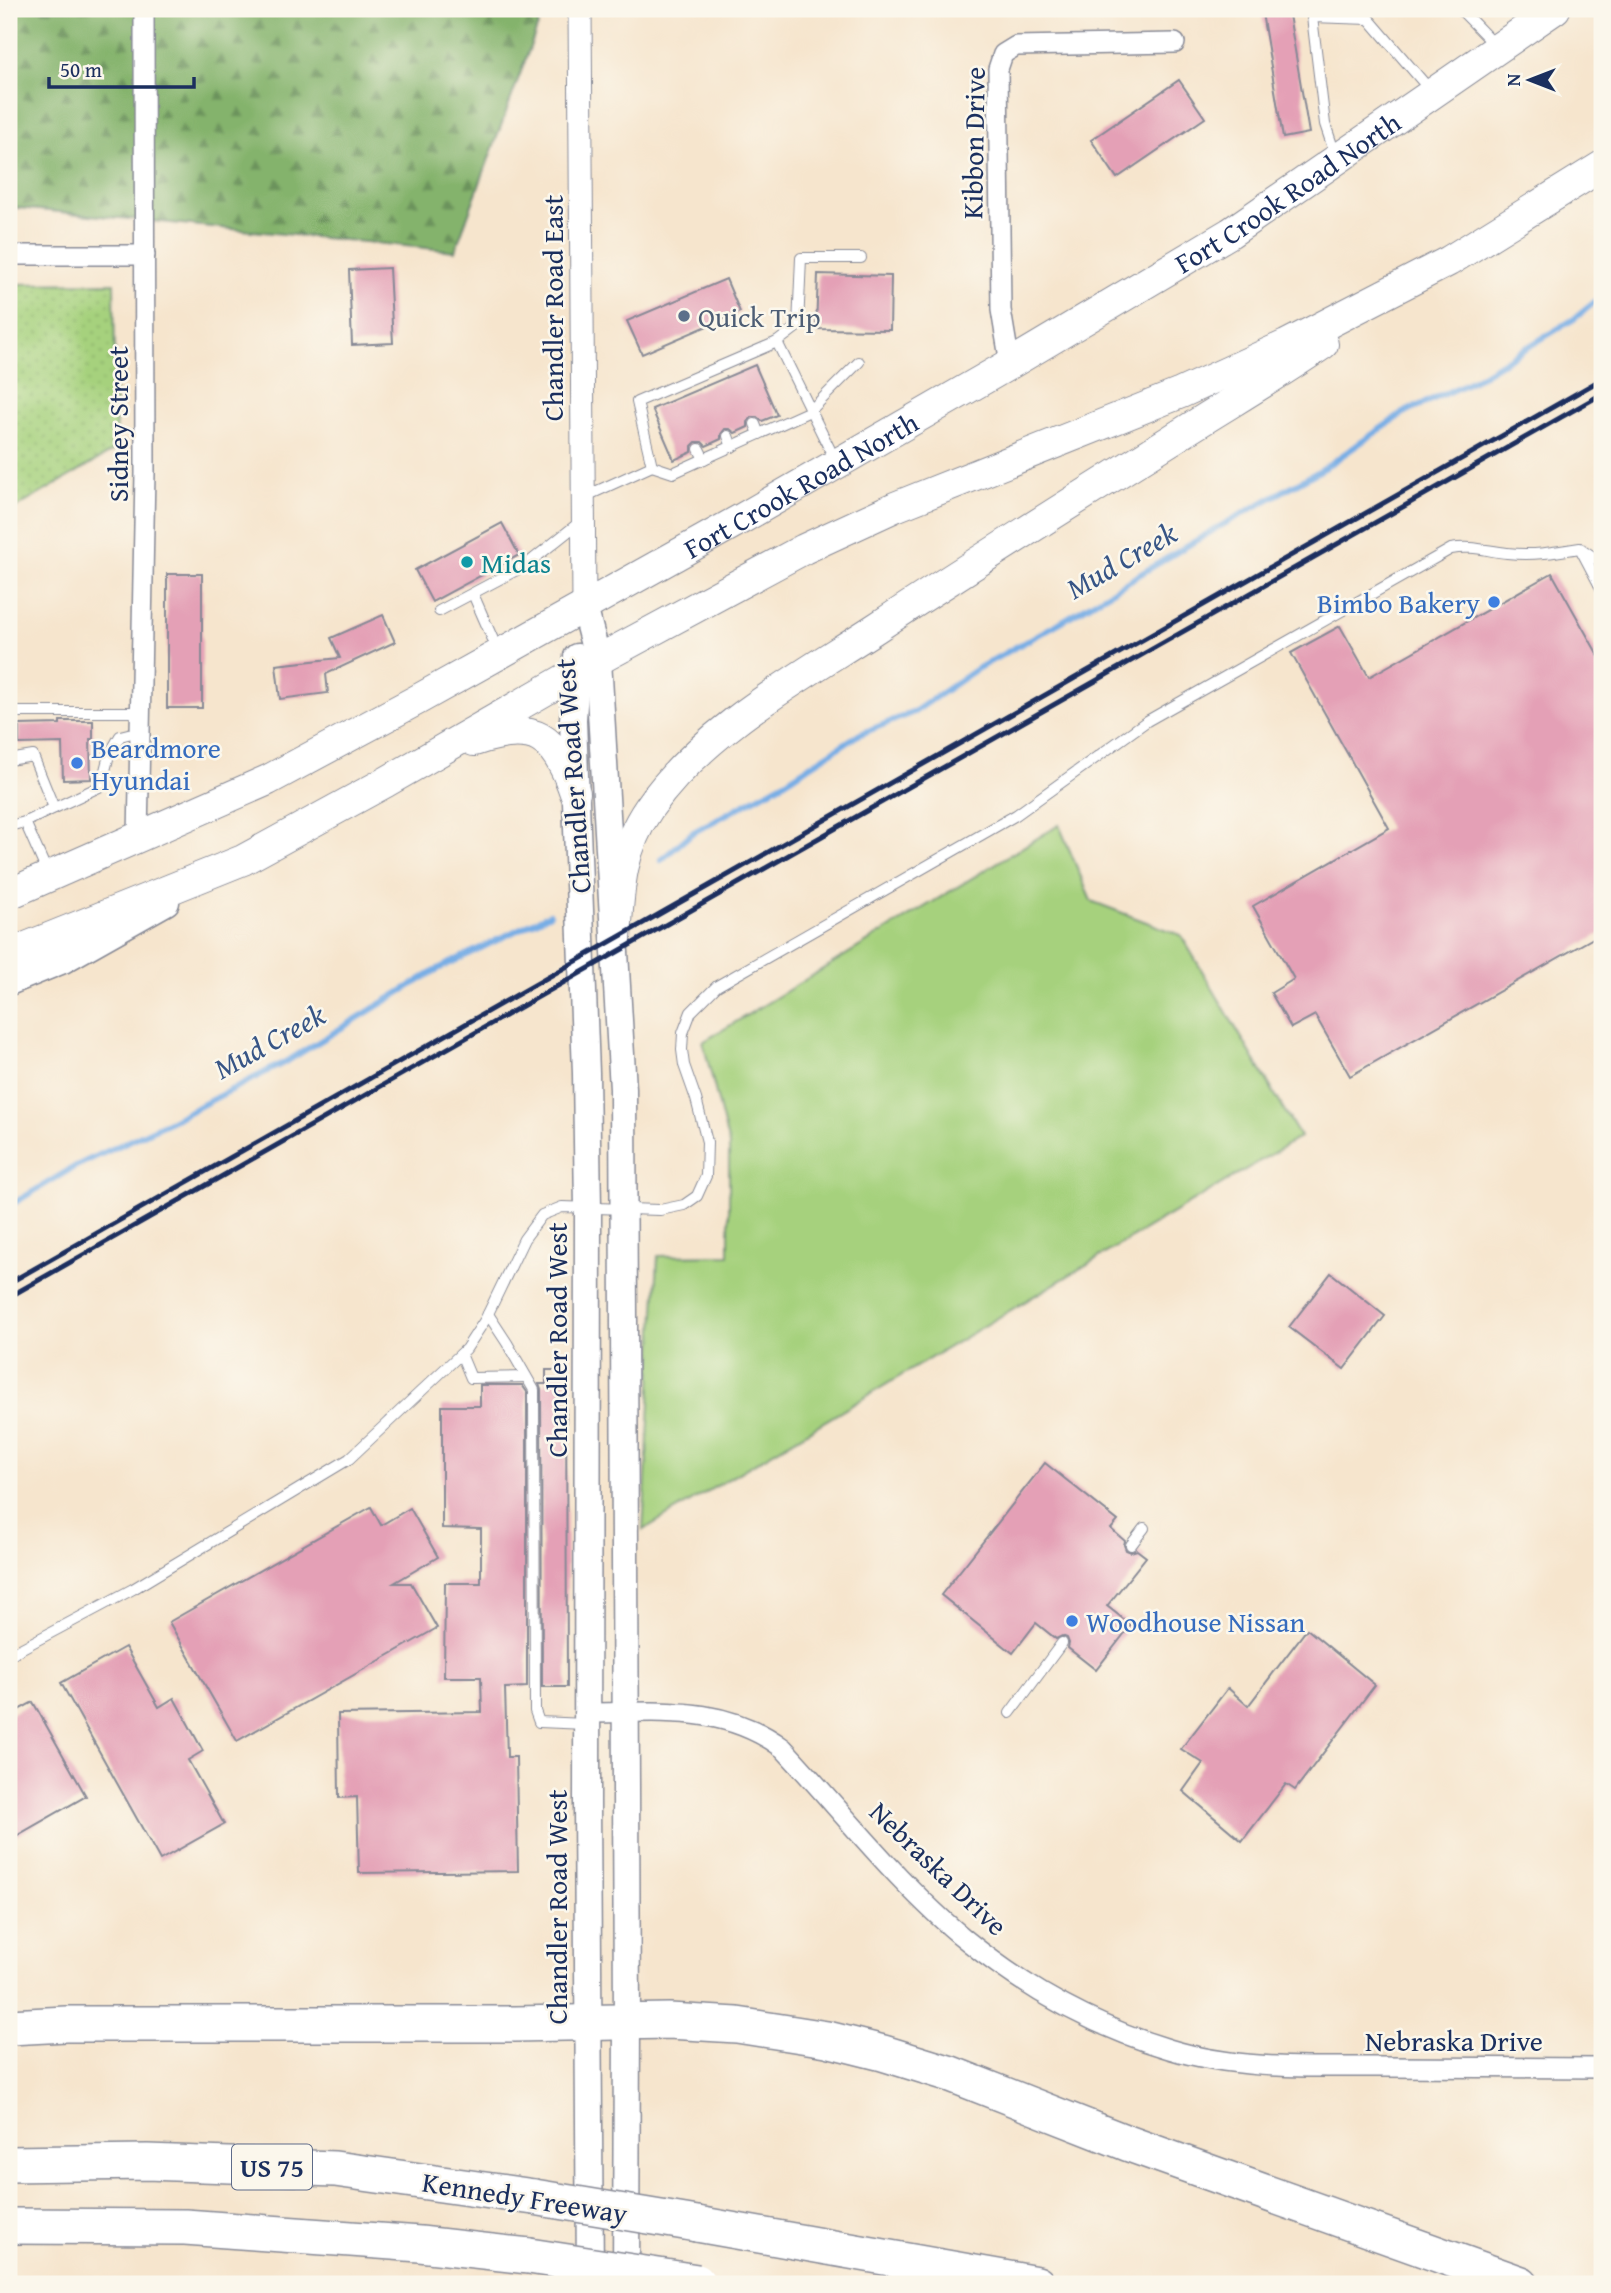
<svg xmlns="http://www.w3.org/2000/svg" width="1611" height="2293" font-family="'Gentium Book Plus',serif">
	<defs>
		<pattern id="forest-firs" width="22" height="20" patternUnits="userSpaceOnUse" patternTransform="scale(1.75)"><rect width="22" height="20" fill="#84b36c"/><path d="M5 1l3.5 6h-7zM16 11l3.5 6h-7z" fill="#6b925c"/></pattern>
		<pattern id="park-dots" width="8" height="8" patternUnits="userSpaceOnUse" patternTransform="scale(1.75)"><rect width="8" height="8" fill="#a6d17d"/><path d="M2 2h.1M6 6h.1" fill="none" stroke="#8eb46e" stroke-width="1.8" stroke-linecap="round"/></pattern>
	</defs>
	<rect width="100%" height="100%" fill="#fbf7ec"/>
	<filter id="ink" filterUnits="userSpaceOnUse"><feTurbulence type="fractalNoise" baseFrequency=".0143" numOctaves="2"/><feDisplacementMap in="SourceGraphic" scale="14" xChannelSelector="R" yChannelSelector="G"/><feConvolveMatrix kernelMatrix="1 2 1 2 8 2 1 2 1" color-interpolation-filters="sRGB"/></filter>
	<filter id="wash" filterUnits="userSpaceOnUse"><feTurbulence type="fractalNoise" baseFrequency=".00686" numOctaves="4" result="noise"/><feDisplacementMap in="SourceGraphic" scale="28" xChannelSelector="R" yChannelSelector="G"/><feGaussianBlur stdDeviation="1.57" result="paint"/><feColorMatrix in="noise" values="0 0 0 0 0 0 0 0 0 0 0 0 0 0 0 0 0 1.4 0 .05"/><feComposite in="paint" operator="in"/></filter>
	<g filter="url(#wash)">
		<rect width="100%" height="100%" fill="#f6e5cd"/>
		<path fill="#a6d17d" stroke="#60806e" stroke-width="2" d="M1059,825L1091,901L1181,935L1300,1137L643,1530L658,1256L729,1255V1145L703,1042Z"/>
		<path fill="url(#forest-firs)" stroke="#507165" stroke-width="2" d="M9,9H544L455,251L9,207Z"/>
		<path fill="url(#park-dots)" stroke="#60806e" stroke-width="2" d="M114,283L116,449L9,512V284Z"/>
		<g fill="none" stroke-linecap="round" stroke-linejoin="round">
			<g stroke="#77ade5" stroke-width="6">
				<path d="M661,860L692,833L785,782L858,735L914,712L975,670L1059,623L1217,528L1321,470L1405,412L1472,381L1574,319L1602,296"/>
				<path d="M9,1206L76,1166L171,1121L289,1060L438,969L550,914"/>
			</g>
		</g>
		<g id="blocks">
			<g fill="#e4a0b6">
				<path d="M1288,9L1309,133L1283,138L1262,13Z"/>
				<path d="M1179,80L1205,118L1117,178L1091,140Z"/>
				<path d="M389,268L393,343L352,345L349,270Z"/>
				<path d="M818,274L891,276L890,330L816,329Z"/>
				<path d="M726,279L740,312L642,354L627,321Z"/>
				<path d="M755,365L777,415L762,421L757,417H752L748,422V427L735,433L730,429H725L721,434V439L706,446L702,442H696L692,446V452L674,460L652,409Z"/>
				<path d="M502,523L519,555L432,602L415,570Z"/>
				<path d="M1552,573L1602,662V933L1350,1076L1315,1015L1291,1028L1271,993L1294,979L1253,906L1389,828L1291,653L1340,626L1369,677Z"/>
				<rect x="167" y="574" width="35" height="134"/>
				<path d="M383,615L395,642L326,674L328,693L280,699L276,665L340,658L331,638Z"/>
				<path d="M60,721H93V739H90L91,779L63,780L62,743L19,744V725L60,724Z"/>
				<path d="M1331,1273L1385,1316L1344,1369L1289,1327Z"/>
				<path d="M546,1370H566L567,1687H542L541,1390L539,1384H546Z"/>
				<path d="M480,1385H522L527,1392V1687L505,1688L507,1757H516L518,1871L359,1873L357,1797L339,1798L338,1714L482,1712L481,1677H444L445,1583H481V1529L442,1528V1406H480Z"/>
				<path d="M1045,1463L1118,1521L1111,1529L1125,1541L1124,1545L1126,1550L1131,1552L1137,1550L1146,1557L1107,1606L1131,1625L1096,1670L1068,1648L1069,1643L1067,1638L1062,1636L1056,1639L1036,1623L1013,1653L941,1595Z"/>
				<path d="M371,1507L381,1525L410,1508L438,1557L394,1583H411L437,1628L237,1741L169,1622Z"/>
				<path d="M1307,1629L1375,1685L1295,1790L1286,1784L1242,1841L1183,1791L1203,1763L1181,1749L1228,1688L1248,1706Z"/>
				<path d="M125,1647L159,1707L174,1698L203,1751L188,1760L224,1824L160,1860L61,1683Z"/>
				<path d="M33,1702L86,1796L9,1840V1715Z"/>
			</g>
		</g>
	</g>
	<g filter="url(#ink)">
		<use href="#blocks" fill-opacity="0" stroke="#888a96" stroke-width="2"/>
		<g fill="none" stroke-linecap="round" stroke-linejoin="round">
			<g stroke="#888a96" stroke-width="12">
				<g id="service">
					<path d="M1460,9L1496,46"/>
					<path d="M1336,157L1325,124L1312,17L1369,19L1430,90"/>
					<path d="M777,342L798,326L801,258H861"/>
					<path d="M755,424L759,434"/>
					<path d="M728,436L732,447"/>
					<path d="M699,449L704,459"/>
					<path d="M652,466L673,473L810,411L859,362"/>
					<path d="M584,497L652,466L637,402L777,342L836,462"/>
					<path d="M1582,552L1602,590"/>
					<path d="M473,594L498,651"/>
					<path d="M439,611L526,565L580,522"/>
					<path d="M9,712H141"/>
					<path d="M9,760L33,756L54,808"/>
					<path d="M9,826L25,822"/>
					<path d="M48,874L25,822L101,786L109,755L120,736L140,731"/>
					<path d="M488,1314L507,1343L534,1390L535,1711L539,1722L586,1724"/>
					<path d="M461,1354L471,1378L526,1377"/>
					<path d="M1131,1545L1144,1528"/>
					<path d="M9,1655L133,1589L349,1459L466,1349L485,1320L524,1239L542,1215L562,1207L660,1210L684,1205L697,1196L706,1176L707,1142L696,1099L684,1065L682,1050L683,1033L691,1012L717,986L1016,815L1147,721L1451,549C1471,545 1487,551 1507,553C1532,556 1556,552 1580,548L1602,563"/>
					<path d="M1010,1713L1062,1643"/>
				</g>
			</g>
			<g stroke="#888a96" stroke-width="22">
				<g id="minor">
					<path d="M9,255H145"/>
					<path d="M1010,364L1001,310L998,69L1003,54L1016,46L1175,43"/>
					<path d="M138,838L145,473L144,9"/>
					<path d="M587,1713C658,1713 722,1703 783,1748C841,1810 900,1886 965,1939C1025,1988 1095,2027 1169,2049C1237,2070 1310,2067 1380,2067C1454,2068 1528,2068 1602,2068"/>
				</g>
			</g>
			<g stroke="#888a96" stroke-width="25">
				<path id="tertiary" d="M580,9L584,607"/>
			</g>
			<g stroke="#888a96" stroke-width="29">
				<g id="secondary">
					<path d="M584,607L598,660L623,1089L627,2021L626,2284"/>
					<path d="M577,657L573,720L586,1073L588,1210L587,1803L590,2284"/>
					<path d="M9,982L63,960L166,902"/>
				</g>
			</g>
			<g stroke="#888a96" stroke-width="32">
				<g id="primary">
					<path d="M474,741C535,721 555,735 575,793"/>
					<path id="s1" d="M9,894L268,780L417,700L741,519L1010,364L1230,233L1555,9"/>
					<path d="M616,939C619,890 620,850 649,808C702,731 799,678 876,628C973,564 1072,502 1171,440C1221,408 1273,378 1323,344"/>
					<path d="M9,954L243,860L386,782L598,660L804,549L895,507L1181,393L1286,345L1449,261L1602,166"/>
				</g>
			</g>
			<g stroke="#888a96" stroke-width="38">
				<g id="motorway">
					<path d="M9,2027L66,2024H515L669,2021L737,2025L827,2039L883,2053L951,2074L1127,2143L1521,2284"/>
					<path d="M9,2164L147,2162L335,2169L534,2197"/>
					<path d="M697,2224L1037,2284"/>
					<path d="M9,2226L185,2227L420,2244L529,2256"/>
				</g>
			</g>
			<use href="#service" stroke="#fff" stroke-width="10"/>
			<use href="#minor" stroke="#fff" stroke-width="19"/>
			<use href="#tertiary" stroke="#fff" stroke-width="23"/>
			<use href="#secondary" stroke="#fff" stroke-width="26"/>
			<use href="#primary" stroke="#fff" stroke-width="30"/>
			<use href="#motorway" stroke="#fff" stroke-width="35"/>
			<g stroke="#1b2f5e" stroke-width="5">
				<path d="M9,1283L1602,379"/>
				<path d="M9,1297L1602,394"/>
			</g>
			<g stroke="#888a96" stroke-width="38" stroke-linecap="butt">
				<g id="motorway-bridge">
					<path d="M534,2197L697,2224"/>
					<path d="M529,2256L697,2282"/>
				</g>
			</g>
			<use href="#motorway-bridge" stroke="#fff" stroke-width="35"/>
		</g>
	</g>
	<circle fill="#5c6f8a" stroke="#fbf7ec" stroke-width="2.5" cx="684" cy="316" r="7"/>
	<circle fill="#0f9aa8" stroke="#fbf7ec" stroke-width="2.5" cx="467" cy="562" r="7"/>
	<g fill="#3f7fe0" stroke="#fbf7ec" stroke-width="2.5">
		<circle cx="1494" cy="602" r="7"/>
		<circle cx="77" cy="763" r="7"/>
		<circle cx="1072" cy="1621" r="7"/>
	</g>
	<g text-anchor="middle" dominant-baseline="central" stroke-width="5" stroke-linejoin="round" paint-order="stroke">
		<rect fill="#fbf7ec" stroke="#5e6b89" stroke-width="2" x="232" y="2144.5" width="80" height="45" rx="5"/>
		<g font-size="26" font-weight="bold" fill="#1b2f5e">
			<text x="272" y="2167">US 75</text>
		</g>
		<g font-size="28" fill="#1b2f5e" stroke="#fbf7ec">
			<text transform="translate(973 143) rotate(-89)">Kibbon Drive</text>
			<text stroke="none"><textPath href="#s1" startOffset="1460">Fort Crook Road North</textPath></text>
			<text transform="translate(552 308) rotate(-90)">Chandler Road East</text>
			<text transform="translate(117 424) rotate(-90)">Sidney Street</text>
			<text stroke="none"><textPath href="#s1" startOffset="892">Fort Crook Road North</textPath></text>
			<text transform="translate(572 776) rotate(-94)">Chandler Road West</text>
			<text transform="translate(556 1340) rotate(-90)">Chandler Road West</text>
			<text transform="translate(939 1868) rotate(44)">Nebraska Drive</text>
			<text transform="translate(556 1907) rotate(-90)">Chandler Road West</text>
			<text x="1454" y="2040">Nebraska Drive</text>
			<text transform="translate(525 2197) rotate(9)">Kennedy Freeway</text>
		</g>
		<g font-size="28" fill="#4e5e75" stroke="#fbf7ec" text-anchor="start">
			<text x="698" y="316">Quick Trip</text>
		</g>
		<g font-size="28" fill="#0d838f" stroke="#fbf7ec" text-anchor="start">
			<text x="481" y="562">Midas</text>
		</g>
		<g font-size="28" fill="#366cbe" stroke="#fbf7ec" text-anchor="start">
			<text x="1480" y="602" text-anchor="end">Bimbo Bakery</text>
			<text x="91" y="747">Beardmore<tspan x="91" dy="32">Hyundai</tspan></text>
			<text x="1086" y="1621">Woodhouse Nissan</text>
		</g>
		<g font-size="30" font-style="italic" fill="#375586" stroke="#fbf7ec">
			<text transform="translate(1121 560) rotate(-30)">Mud Creek</text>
			<text transform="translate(269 1041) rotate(-29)">Mud Creek</text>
		</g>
	</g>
	<rect width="1611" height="2293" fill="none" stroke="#fbf7ec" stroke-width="35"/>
	<g transform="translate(1530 80) rotate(270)" stroke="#fbf7ec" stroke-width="5" paint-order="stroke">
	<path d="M0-5L12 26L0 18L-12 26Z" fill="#1b2f5e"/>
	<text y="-10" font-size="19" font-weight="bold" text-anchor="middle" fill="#1b2f5e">N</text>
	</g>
	<path d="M49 77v10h145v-10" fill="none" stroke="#1b2f5e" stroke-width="3.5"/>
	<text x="60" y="77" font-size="21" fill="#1b2f5e" stroke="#fbf7ec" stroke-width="5" paint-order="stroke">50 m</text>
</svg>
